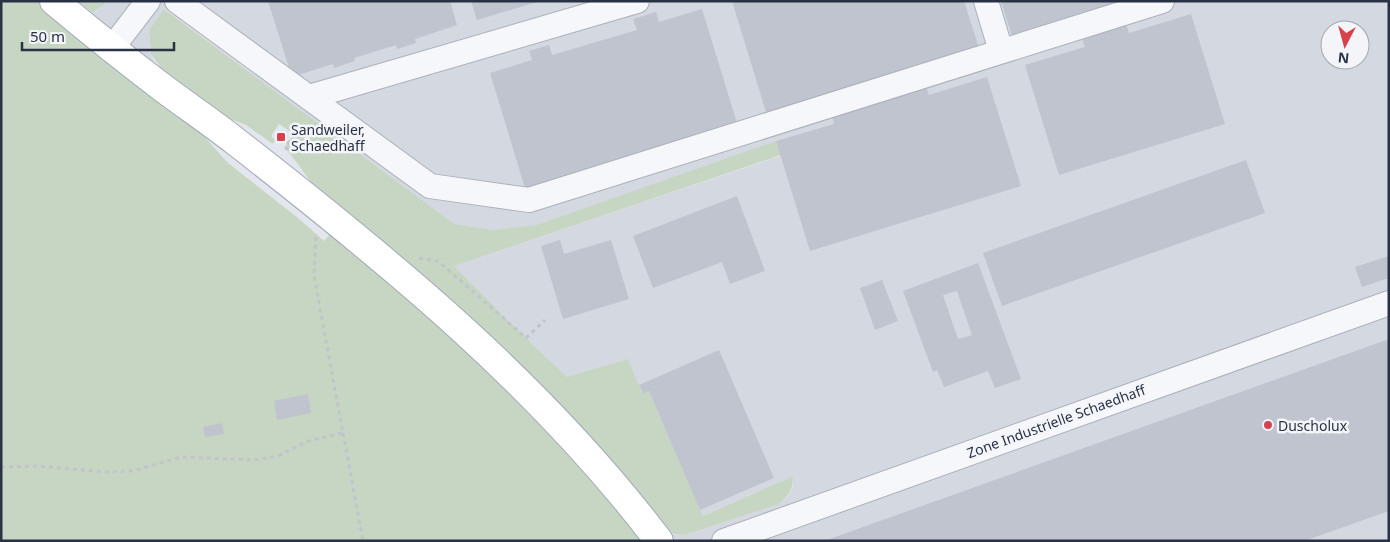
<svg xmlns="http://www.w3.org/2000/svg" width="1390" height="542" font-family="'Noto Sans',sans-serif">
	<rect width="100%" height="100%" fill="#e3e6ec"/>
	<path fill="#d4d8e1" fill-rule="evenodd" d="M108,1H1389V541H659L652,532L685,535L779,504L789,495L793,486V476L703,516L649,391L643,394L639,385L567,377L526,338L454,266L780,156L776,142L536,225L493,230L453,224L165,9L149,30L151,54L164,89L81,24ZM1330,30H1360V60H1330Z"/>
	<g fill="#c7d6c3">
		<path d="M1,1H37L201,133L228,163L298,218L324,241L332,232L501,379L597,485L641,541H1Z"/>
		<path d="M78,1H108L93,13Z"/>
		<path d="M164,9L454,224L493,230L536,225L776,141L781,155L454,266L526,338L567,377L628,359L642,393L649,391L703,516L793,476C793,490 789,495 779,504L685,535L668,533L484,332L311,182L285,147L294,134L279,124L271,136L275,140L273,144L246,125L228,118L161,68L151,54L149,30Z"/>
	</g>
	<g fill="#bfc4cf" fill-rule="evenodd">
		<path d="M268,1H450L457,25L415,39L416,43L397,49L396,45L354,58L355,61L334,68L333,64L292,77Z"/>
		<path d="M471,1H537V2L477,20Z"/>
		<path d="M732,1H964L979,48L766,112Z"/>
		<path d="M1001,1H1123L1012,36Z"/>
		<path d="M702,9L737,123L525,188L490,73L532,60L529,51L549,45L552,55L637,30L633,19L656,12L659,22Z"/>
		<path d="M1191,14L1225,124L1059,175L1025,65L1085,47L1082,38L1126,24L1129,33Z"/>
		<path d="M987,77L1021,186L810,251L776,141L834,124L832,115L926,86L929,95Z"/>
		<path d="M1246,160L1265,213L1002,306L983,253Z"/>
		<path d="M737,196L765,271L730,284L722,262L653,288L633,236Z"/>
		<path d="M560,240L564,254L611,240L629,299L563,319L541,246Z"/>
		<path d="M1389,256V278L1362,287L1355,267Z"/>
		<path d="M978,263L1021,379L995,388L988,371L944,387L937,370L933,372L903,291ZM957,291L972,335L958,339L943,295Z"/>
		<path d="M882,280L898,321L875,330L860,288Z"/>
		<path d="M1389,339V511L1304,541H824Z"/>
		<path d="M719,350L774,478L700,510L649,391L643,394L639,385Z"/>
		<path d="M308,394L311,413L277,420L274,401Z"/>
		<path d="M222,423L224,434L205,437L203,427Z"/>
	</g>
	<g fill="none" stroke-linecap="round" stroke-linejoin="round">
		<g stroke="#abb0ba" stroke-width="26">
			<g id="minor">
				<path d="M177,1L430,186L529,200L1162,1"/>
				<path d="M986,1L1001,51"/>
				<path d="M112,48L148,1"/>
				<path d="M309,97L637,1"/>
				<path d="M724,541L1389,303"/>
			</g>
		</g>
		<g stroke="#a1a8b8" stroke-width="30">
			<path id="major" d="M54,1C90,31 126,60 163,88C187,106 212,123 235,141C388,260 541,385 659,541"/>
		</g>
		<g stroke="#c1c4cb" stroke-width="3" stroke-dasharray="4 4" stroke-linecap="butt">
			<path d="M288,150L285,147L294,135L309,128V123"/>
			<path d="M419,258L438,261L526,338L545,320"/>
			<path d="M343,433L363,541"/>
			<path d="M1,467L38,466L105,472L132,471L181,457L254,460L278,456L308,441L343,433L314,276L316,236"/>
		</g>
		<use href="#minor" stroke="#f6f7fa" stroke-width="24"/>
		<use href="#major" stroke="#fff" stroke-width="28"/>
	</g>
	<g fill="#d8414b" stroke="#f3f5f9" stroke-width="2">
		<rect x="276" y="132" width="10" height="10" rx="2.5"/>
		<circle cx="1268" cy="425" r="5"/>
	</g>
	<g text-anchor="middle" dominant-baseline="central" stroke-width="5" stroke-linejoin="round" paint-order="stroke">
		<g font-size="14" fill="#293145" stroke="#f3f5f9" text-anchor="start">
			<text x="291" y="129">Sandweiler,<tspan x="291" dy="16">Schaedhaff</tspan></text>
			<text x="1278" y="425">Duscholux</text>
		</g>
		<g font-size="14" fill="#293145" stroke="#f3f5f9">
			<text transform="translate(1056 421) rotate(-20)">Zone Industrielle Schaedhaff</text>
		</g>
	</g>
	<rect width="1390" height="542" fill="none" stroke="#293145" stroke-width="5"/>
	<g transform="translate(1345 45) rotate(186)"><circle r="24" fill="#f3f5f9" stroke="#a2a7b1"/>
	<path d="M0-4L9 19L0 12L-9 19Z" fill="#d8414b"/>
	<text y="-8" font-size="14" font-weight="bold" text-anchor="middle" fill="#293145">N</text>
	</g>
	<path d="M22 42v8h152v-8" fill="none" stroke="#293145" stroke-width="2.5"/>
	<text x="30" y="42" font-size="15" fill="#293145" stroke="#f3f5f9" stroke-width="4" paint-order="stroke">50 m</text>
</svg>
